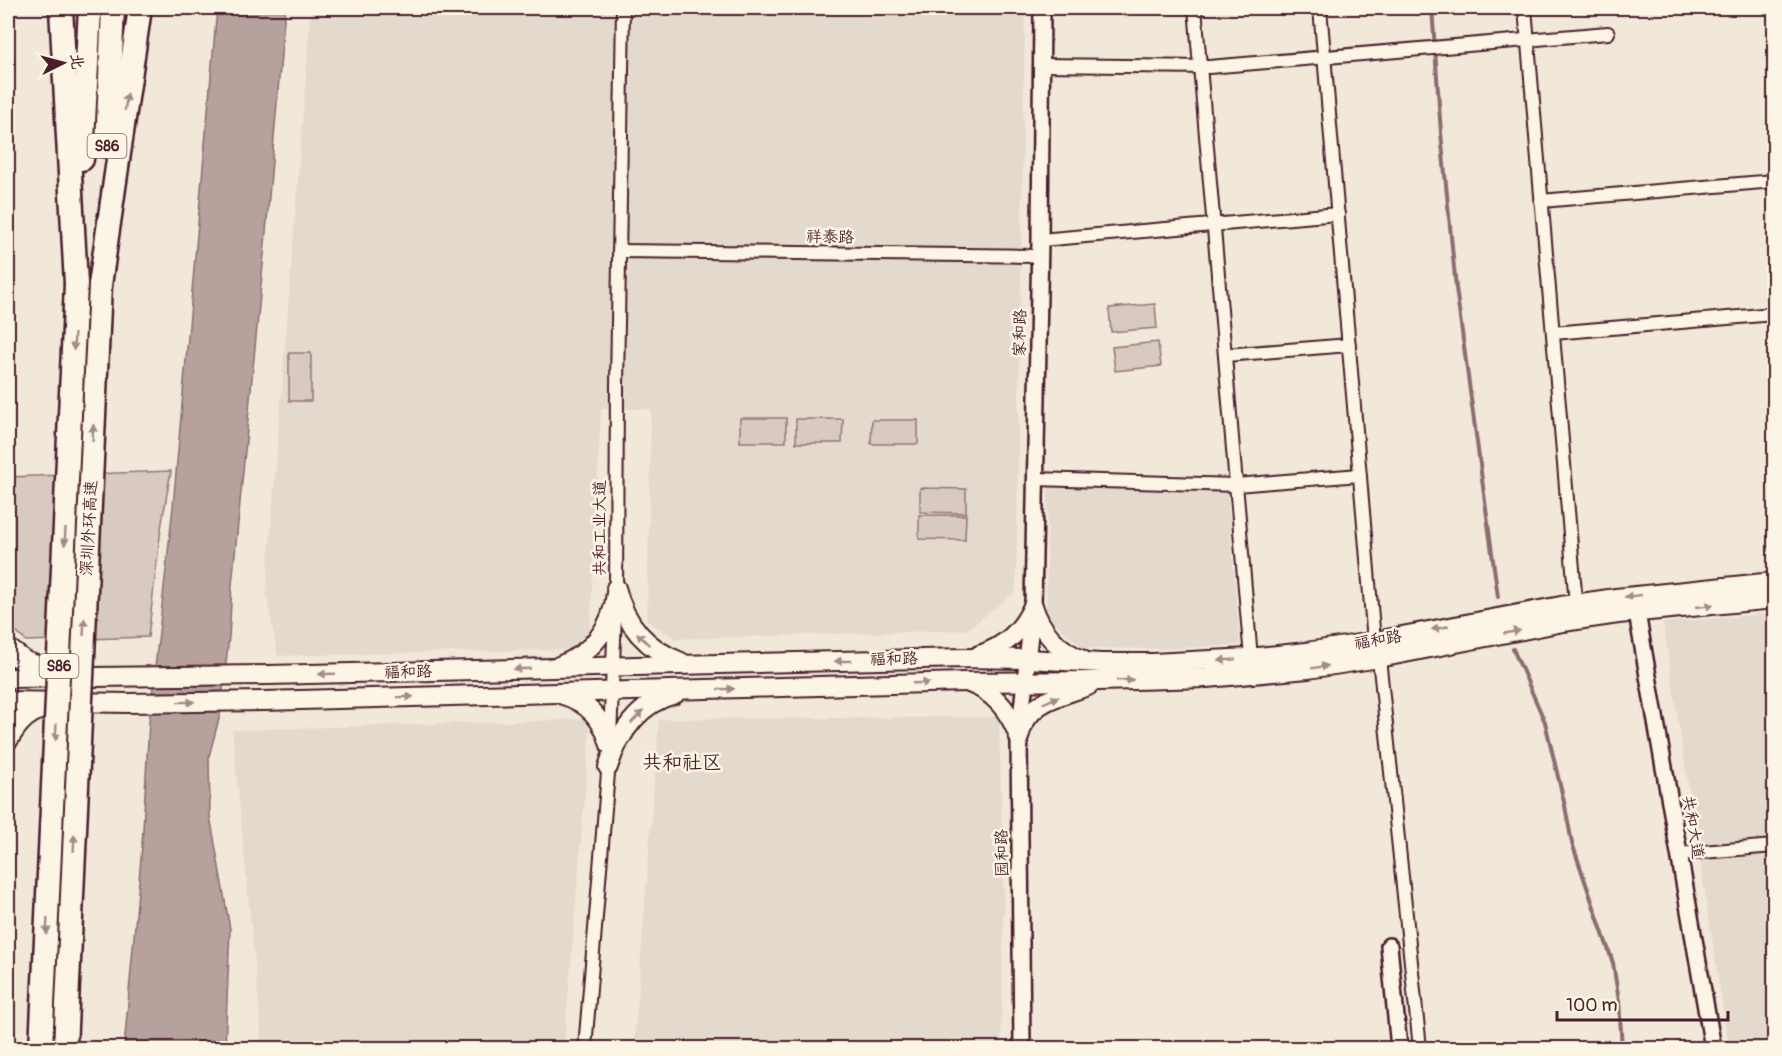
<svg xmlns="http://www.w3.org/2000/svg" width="1782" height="1056" font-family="Pangolin,'LXGW WenKai TC',sans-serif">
	<rect width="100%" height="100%" fill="#f1e8da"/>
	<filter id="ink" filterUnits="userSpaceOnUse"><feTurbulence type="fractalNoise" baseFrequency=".0167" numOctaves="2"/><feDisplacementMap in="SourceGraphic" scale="12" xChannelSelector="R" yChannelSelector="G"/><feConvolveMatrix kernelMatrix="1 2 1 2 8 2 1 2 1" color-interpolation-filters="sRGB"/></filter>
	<g filter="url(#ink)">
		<g fill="#e4d9cd">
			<path d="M311,8H1025L1016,591L967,630L676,639L647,621L651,409H601L589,649L278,656L266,594Z"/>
			<path d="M1048,486L1227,492L1240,645L1153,649L1084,648L1046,616Z"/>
			<path d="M1774,613V1048H1729L1663,623Z"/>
			<path d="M999,717L1004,903L1001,1048H634L659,719Z"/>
			<path d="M591,719L564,1048H259L261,1028L232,730Z"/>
		</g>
		<g fill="#d8cac0" stroke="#917476" stroke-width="1.5">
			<path d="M1155,304L1157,328L1111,332L1109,308Z"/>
			<path d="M1158,342L1161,366L1115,371L1112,347Z"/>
			<rect x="289" y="353" width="22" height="48"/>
			<rect x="740" y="418" width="46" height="24"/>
			<path d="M796,419H843L842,443H796Z"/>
			<path d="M872,420H918V444H871Z"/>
			<path d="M171,471L161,528L148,637L26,641L16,632L8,577V477Z"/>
			<path d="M920,488L966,489V513L920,512Z"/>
			<path d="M919,515H966L965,540L919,539Z"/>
		</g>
		<path fill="#b6a19c" stroke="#8b6d6f" stroke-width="1.5" d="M217,8H285L265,244L232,585L229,637L220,715L209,756L210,816L230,929L225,1048H124L142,847L149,722L173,507Z"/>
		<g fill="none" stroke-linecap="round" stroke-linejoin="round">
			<g stroke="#8b6d6f" stroke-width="4">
				<path d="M1432,8L1441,133L1456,288L1498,597"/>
				<path d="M1513,649L1545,722L1565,806L1572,843L1613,963L1619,1001L1622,1048"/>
			</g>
			<g stroke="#4a1f2b" stroke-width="16">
				<g id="minor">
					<path d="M1195,8L1251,658"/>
					<path d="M1320,8L1374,641"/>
					<path d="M1525,8L1576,604"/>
					<path d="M1041,65L1209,67L1608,33"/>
					<path d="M1541,201L1774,181"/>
					<path d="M1040,240L1338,214"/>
					<path d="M619,251L1040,256"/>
					<path d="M1553,333L1774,314"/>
					<path d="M1225,355L1349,345"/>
					<path d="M1035,479L1236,485L1360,475"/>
					<path d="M616,594L617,386L623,8"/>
					<path d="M1379,658L1420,1048"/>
					<path d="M610,738L615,615"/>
					<path d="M1679,854L1774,846"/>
					<path d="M585,1048L609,761"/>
				</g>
			</g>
			<g stroke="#4a1f2b" stroke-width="20">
				<g id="tertiary">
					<path d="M1637,613L1713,1048"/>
					<path d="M1389,946L1399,1048"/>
					<path d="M1022,1048L1019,737L1033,606L1040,240L1042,8"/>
				</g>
			</g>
			<g stroke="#4a1f2b" stroke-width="22">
				<g id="secondary">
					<path d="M616,588C625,624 646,649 681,662"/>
					<path d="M1033,606C1041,631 1058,650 1083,660"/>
					<path d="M979,655C1005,647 1022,631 1033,606"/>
					<path d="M559,666C591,654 613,627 616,593"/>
					<path d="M8,678L268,675L964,658L1027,659L1101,663H1153L1249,658L1306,652L1365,643L1561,606L1616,598L1774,582"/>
					<path d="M969,683C995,692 1010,712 1019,737"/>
					<path d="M563,695C588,702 604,721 610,745"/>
					<path d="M8,701L128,703L263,701L965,682L1099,681L1207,678L1308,669L1379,658L1563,622L1618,614L1774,599"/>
					<path d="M1019,737C1027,701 1057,697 1088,686"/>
					<path d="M608,767C619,733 639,703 675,694"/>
				</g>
			</g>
			<g stroke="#4a1f2b" stroke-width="24">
				<g id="primary">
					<path d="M8,649L25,662L67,677"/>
					<path d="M8,739C23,712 37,708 66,702"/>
				</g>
			</g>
			<g stroke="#4a1f2b" stroke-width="27">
				<g id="motorway">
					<path d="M61,8L76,284"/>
					<path d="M107,146L113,8"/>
					<path d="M82,159L90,8"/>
					<path d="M100,285L140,8"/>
				</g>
			</g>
			<use href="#minor" stroke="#fcf5e5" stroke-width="12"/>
			<use href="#tertiary" stroke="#fcf5e5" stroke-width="15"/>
			<use href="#secondary" stroke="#fcf5e5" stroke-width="18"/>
			<use href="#primary" stroke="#fcf5e5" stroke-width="20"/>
			<use href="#motorway" stroke="#fcf5e5" stroke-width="22"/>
			<g stroke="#4a1f2b" stroke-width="27" stroke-linecap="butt">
				<g id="motorway-bridge">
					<path d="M41,1048L76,284"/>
					<path d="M65,1048L100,285"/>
				</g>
			</g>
			<use href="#motorway-bridge" stroke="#fcf5e5" stroke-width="22"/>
		</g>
		<defs><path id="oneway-solid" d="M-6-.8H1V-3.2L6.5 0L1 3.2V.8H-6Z" transform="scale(1.5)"/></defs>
		<g fill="#a38a88">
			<use href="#oneway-solid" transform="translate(126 102) rotate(-82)"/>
			<use href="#oneway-solid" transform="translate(74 342) rotate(93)"/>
			<use href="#oneway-solid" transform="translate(93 433) rotate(-87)"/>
			<use href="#oneway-solid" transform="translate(65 537) rotate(93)"/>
			<use href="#oneway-solid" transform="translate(1633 596) rotate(174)"/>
			<use href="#oneway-solid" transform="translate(1705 606) rotate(-6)"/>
			<use href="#oneway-solid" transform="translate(84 627) rotate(-87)"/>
			<use href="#oneway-solid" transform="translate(1440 628) rotate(169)"/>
			<use href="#oneway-solid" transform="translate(1512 632) rotate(-10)"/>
			<use href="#oneway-solid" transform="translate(643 639) rotate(-136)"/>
			<use href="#oneway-solid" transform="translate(1227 660) rotate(176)"/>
			<use href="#oneway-solid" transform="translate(843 661) rotate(179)"/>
			<use href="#oneway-solid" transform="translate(1320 667) rotate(-9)"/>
			<use href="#oneway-solid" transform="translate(522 669) rotate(178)"/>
			<use href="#oneway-solid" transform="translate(327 674) rotate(178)"/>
			<use href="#oneway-solid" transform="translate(1125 680) rotate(-2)"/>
			<use href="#oneway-solid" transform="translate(921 683) rotate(-2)"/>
			<use href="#oneway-solid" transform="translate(726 689) rotate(-2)"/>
			<use href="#oneway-solid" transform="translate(405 697) rotate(-1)"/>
			<use href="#oneway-solid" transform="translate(1051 700) rotate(-23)"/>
			<use href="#oneway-solid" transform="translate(186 702) rotate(-1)"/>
			<use href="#oneway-solid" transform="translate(637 717) rotate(-45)"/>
			<use href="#oneway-solid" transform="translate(56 732) rotate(93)"/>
			<use href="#oneway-solid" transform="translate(74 843) rotate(-87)"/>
			<use href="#oneway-solid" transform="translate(47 926) rotate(93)"/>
		</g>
	</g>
	<g text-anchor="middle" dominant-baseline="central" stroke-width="5" stroke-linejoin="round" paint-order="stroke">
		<g fill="#fcf5e5" stroke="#7f5f63" stroke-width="1.5">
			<rect x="87.5" y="134" width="39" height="24" rx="4.5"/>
			<rect x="39.5" y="654" width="39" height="24" rx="4.5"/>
		</g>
		<g font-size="15" font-weight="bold" fill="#4a1f2b">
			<text x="107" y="146">S86</text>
			<text x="59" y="666">S86</text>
		</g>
		<g font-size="16" fill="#4a1f2b" stroke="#fcf5e5">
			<text transform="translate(830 237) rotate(1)">祥泰路</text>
			<text transform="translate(1020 333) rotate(-89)">家和路</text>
			<text transform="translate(89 528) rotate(-87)">深圳外环高速</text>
			<text transform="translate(600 528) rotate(-90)">共和工业大道</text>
			<text transform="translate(1378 640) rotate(-10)">福和路</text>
			<text transform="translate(894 659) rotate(-1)">福和路</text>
			<text transform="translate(408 672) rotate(-2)">福和路</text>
			<text transform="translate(1693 827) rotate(80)">共和大道</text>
			<text transform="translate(1002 853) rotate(-91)">园和路</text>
		</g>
		<g font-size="20" fill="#4a1f2b" stroke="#fcf5e5">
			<text x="682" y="762">共和社区</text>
		</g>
	</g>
	<rect width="1782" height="1056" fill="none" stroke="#fcf5e5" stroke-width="30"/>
	<rect x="15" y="15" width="1752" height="1026" fill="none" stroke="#4a1f2b" stroke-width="2" filter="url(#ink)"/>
	<g transform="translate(63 63) rotate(84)" stroke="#fcf5e5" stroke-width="4.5" paint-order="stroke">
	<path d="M0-4.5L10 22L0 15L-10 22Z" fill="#4a1f2b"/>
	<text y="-9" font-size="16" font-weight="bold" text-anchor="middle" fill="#4a1f2b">北</text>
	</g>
	<path d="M1557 1011v9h171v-9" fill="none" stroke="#4a1f2b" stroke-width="3"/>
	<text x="1566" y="1011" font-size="18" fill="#4a1f2b" stroke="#fcf5e5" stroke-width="4.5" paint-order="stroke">100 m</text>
</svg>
